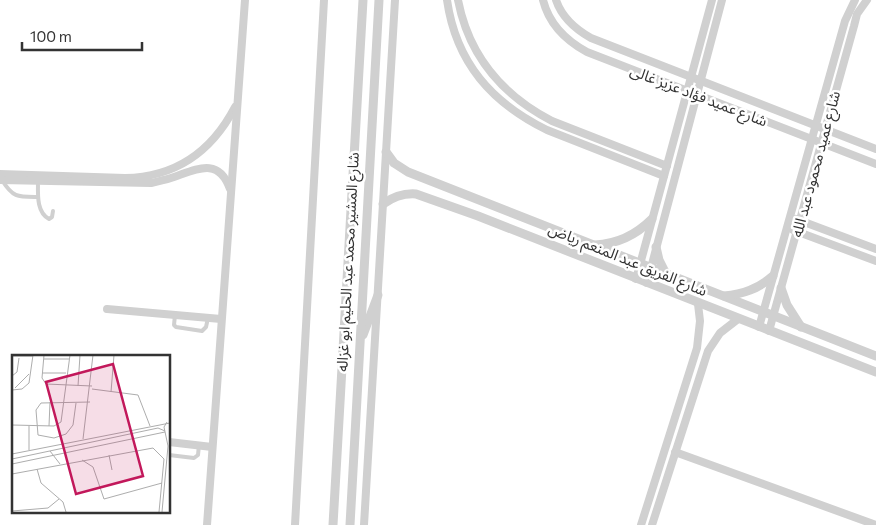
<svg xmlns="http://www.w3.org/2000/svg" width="876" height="525" font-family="Commissioner,'Noto Sans Arabic',sans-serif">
	<rect width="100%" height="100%" fill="#fff"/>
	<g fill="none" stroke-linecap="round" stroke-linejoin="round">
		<g stroke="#d0d0d0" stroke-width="4">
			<path d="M2,180C13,198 18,197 38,197"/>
			<path d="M38,181C38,193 36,212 49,219L52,217L53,211"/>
			<path d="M175,315L174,325L176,327L202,331L206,327L208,318"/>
			<path d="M169,455L194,458L198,455L199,445"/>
		</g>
		<g stroke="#d0d0d0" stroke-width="8">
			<path d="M447,0C456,63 492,103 547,130L664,176"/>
			<path d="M458,0C469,57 502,95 552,121L667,166"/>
			<path d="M543,0C549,24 565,40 587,52L876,164"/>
			<path d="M556,0C562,18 575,29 591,38L876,149"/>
			<path d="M0,174L125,178C176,177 212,151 235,107"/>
			<path d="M0,180L151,183C159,181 166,180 174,177C197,169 219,157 230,189"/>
			<path d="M796,219L876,249"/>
			<path d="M793,230L876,261"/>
			<path d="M636,279L712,0"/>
			<path d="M647,283L722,0"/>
			<path d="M107,309L221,319"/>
			<path d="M759,327L845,21L855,0"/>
			<path d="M769,331L854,26L857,14L867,0"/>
			<path d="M169,442L212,447"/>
			<path d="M675,452L876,525"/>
			<path d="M207,525L245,0"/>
			<path d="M295,525L324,0"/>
			<path d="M364,525L395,0"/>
			<path d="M641,525L697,348L700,321L698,304"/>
			<path d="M652,525L708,351L720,333L738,319"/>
		</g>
		<g stroke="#d0d0d0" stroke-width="9">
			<path d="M386,152L394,163L408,172L876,356"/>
			<path d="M383,204C393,197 403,193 416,194L478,216L876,372"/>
			<path d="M595,245C617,244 636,235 652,219"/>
			<path d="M656,247L659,260L666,274"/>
			<path d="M781,288L787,305L801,327"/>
			<path d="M724,296C743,294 758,289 773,276"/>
			<path d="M363,335L378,295"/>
			<path d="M333,525L363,0"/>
			<path d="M350,525L379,0"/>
		</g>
	</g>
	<g text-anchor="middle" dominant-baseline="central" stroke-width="5" stroke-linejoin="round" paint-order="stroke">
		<g font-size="15" fill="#333" stroke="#fff">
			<text transform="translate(699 95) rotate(21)">شارع عميد فؤاد عزيز غالى</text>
			<text transform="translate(815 164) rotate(-75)">شارع عميد محمود عبد الله</text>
			<text transform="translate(628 259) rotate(22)">شارع الفريق عبد المنعم رياض</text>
			<text transform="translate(347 262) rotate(-87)">شارع المشير محمد عبد الحليم ابو غزاله</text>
		</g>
	</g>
	<g transform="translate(12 355)">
		<rect width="158" height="158" fill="#fff"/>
		<path fill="none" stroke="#adadad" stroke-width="1" d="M32,0L30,23L34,29L80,31M0,1H21M32,4H57M30,18H54M0,21L5,17L7,3M66,31L68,0M3,33L17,19M80,34L126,40L138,71M0,35L10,34L17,28L21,0M99,37L102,0M64,48L61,70L54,79L42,83L26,80L24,55L29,48L78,47M0,49V89M0,70L42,71L49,67L58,0M37,71L38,47M71,84L81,0M17,95V71M38,96L48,109M0,99L158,68M97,100L100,115M0,104L146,73L153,76M70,105L81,112L92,144L150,128M0,109L153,77M25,114L29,128L51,147L54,157M0,119L141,93L152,104L147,157M0,156L36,153L47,144M150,157L156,91L152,72L155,67"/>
		<path fill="#c2185b" fill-opacity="0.15" stroke="#c2185b" stroke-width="2.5" d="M101,9L131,121L64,139L34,27Z"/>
		<rect width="158" height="158" fill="none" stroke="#333" stroke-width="2.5"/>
	</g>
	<path d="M22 42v8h120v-8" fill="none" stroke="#333333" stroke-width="2.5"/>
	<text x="30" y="42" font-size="15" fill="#333333" stroke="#ffffff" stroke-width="4" paint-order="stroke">100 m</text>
</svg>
